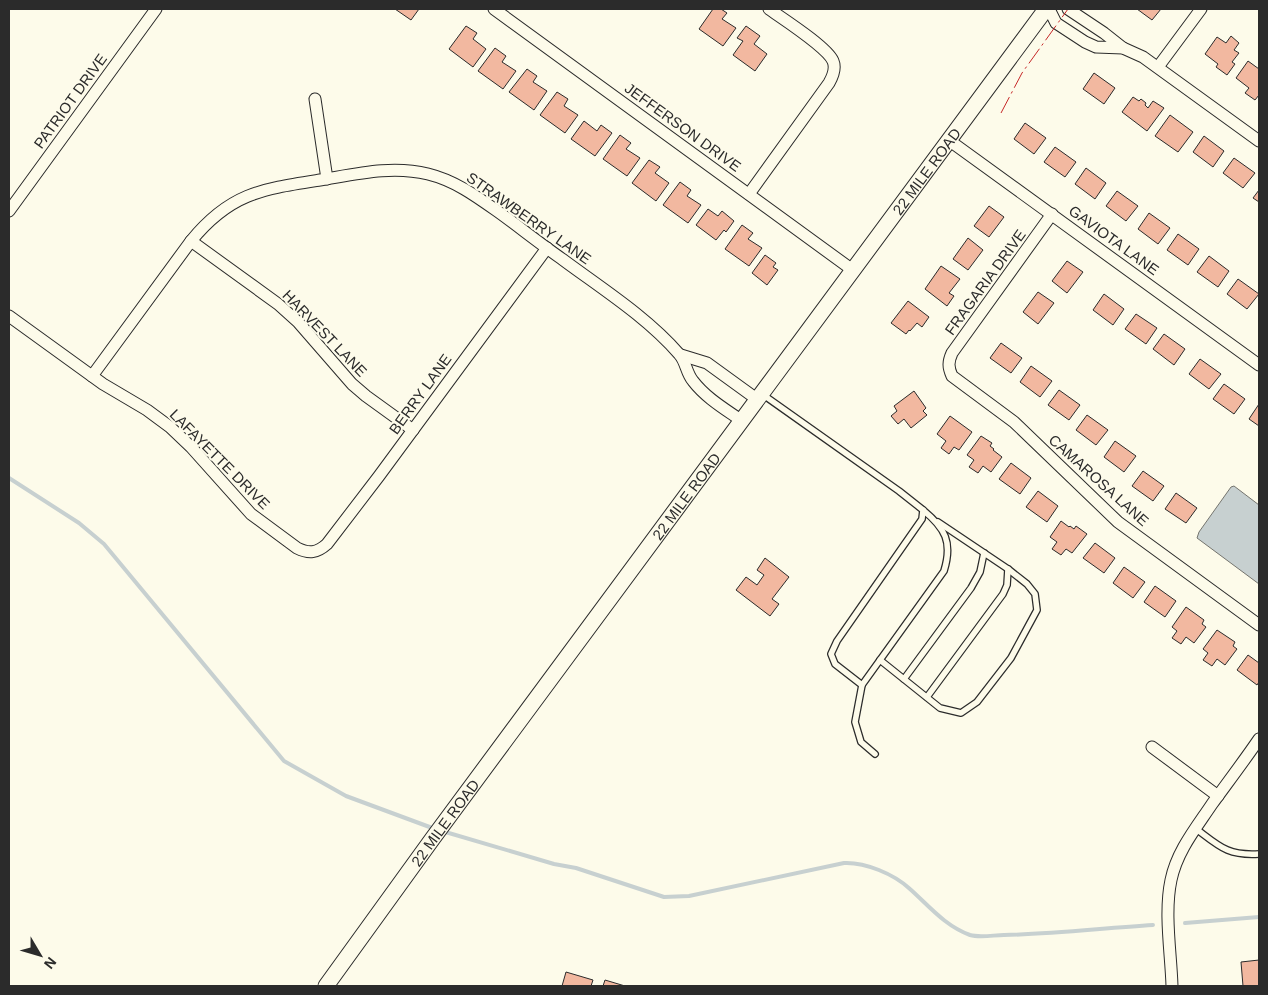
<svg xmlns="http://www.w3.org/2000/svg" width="1268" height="995" font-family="Helvetica,sans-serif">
	<rect width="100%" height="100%" fill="#fdfbea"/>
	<path fill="#c7d0d0" stroke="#74746e" d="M1234,486L1259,505V584L1197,538L1199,532L1231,487Z"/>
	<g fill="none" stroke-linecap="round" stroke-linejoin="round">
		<g stroke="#c7d0d0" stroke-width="4">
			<path d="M9,478L79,523L104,544L284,761L346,796L435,829"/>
			<path d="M442,831L554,864L576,868L664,897L689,896L844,863C865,862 894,874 910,889C929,906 945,926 970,935C980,938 994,935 1004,935C1054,934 1103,928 1153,925"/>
			<path d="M1185,923L1259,917"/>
		</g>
	</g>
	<g fill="#f2b8a0" stroke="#2b2b2b">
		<path d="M395,9H419L411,20Z"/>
		<path d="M713,9H721L727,13L722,19L736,28L723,46L699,29Z"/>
		<path d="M1137,9H1161L1152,20Z"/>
		<path d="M466,26L477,33L473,39L486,49L473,67L449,49Z"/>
		<path d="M746,26L760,36L754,44L767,54L755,71L733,55L743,41L737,38Z"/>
		<path d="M1231,36L1239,43L1234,50L1239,53L1232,62L1235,64L1227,75L1216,67L1218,64L1205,54L1217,37L1226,43Z"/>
		<path d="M495,48L506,56L502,62L516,71L503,89L478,71Z"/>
		<path d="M1248,61L1259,69V95L1255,100L1245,93L1249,88L1236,78Z"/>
		<path d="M527,69L537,76L533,82L547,91L534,110L509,92Z"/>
		<path d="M1094,73L1115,88L1104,104L1083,89Z"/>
		<path d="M557,92L568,99L564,106L578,115L565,133L540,115Z"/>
		<path d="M1133,97L1139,101L1141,99L1146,103L1145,105L1148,108L1153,101L1164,108L1147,131L1122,112Z"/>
		<path d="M1170,115L1193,132L1178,152L1155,136Z"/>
		<path d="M584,121L597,131L601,125L612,133L595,156L571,139Z"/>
		<path d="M1025,123L1046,138L1034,154L1014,139Z"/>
		<path d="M620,135L631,143L626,149L640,158L627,176L603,159Z"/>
		<path d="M1204,136L1224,151L1213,167L1193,152Z"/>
		<path d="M1055,147L1076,162L1065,177L1044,162Z"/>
		<path d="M1234,158L1255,173L1243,188L1223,173Z"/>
		<path d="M649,160L660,167L655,173L669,183L656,201L632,183Z"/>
		<path d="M1086,168L1106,183L1095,199L1075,184Z"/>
		<path d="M680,182L691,190L687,196L701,205L688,223L663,205Z"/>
		<path d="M1259,190V202L1253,198Z"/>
		<path d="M1117,191L1138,206L1126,221L1106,206Z"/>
		<path d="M989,206L1004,217L989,237L974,226Z"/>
		<path d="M708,209L718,216L722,211L734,221L726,232L724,230L716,240L696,225Z"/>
		<path d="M1149,213L1170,228L1158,244L1138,229Z"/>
		<path d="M742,225L753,233L748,239L762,248L749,266L725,249Z"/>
		<path d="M1178,234L1199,249L1188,265L1167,250Z"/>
		<path d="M968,238L983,250L968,270L953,259Z"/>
		<path d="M765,255L776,263L773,267L778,270L767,285L752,273Z"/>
		<path d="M1209,256L1229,271L1218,287L1197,272Z"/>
		<path d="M1067,261L1083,272L1067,293L1052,281Z"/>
		<path d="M941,266L960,279L949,293L954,296L947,306L925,289Z"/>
		<path d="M1238,279L1259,294L1247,309L1227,294Z"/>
		<path d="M1038,292L1054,303L1038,324L1023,312Z"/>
		<path d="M1104,294L1124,309L1113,325L1093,310Z"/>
		<path d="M908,301L929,317L922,327L917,323L910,331L909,330L906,334L891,323Z"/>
		<path d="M1136,314L1157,328L1146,344L1125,329Z"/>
		<path d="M1164,334L1185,349L1174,365L1153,349Z"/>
		<path d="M1001,343L1022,358L1011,373L990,358Z"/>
		<path d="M1200,359L1221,374L1209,389L1189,374Z"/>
		<path d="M1031,366L1052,381L1040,397L1020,382Z"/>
		<path d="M1224,384L1245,399L1234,414L1213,399Z"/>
		<path d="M1059,390L1080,405L1069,420L1048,405Z"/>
		<path d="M914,391L926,408L923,411L927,415L911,428L904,419L898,424L891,416L897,411L894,406Z"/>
		<path d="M1259,404V426L1249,419Z"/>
		<path d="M1087,415L1108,430L1096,445L1076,430Z"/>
		<path d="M950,416L972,432L959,450L954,447L949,454L941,448L946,441L937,434Z"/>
		<path d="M981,436L992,443L990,446L994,449L993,450L1002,457L991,472L983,466L978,473L969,467L974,460L967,455Z"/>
		<path d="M1115,441L1136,456L1124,472L1104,457Z"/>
		<path d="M1011,463L1031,478L1020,494L999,479Z"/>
		<path d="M1143,471L1164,486L1153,501L1132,486Z"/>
		<path d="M1038,491L1058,506L1047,522L1026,507Z"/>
		<path d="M1176,493L1197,508L1186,523L1165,509Z"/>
		<path d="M1061,521L1069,527L1070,526L1074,529L1076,526L1087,534L1072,553L1066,549L1061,555L1052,549L1057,542L1050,537Z"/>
		<path d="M1095,543L1115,558L1104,573L1083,558Z"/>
		<path d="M765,558L789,577L772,599L779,604L770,616L736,590L746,577L757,585L764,575L757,570Z"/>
		<path d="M1124,567L1145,582L1133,598L1113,583Z"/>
		<path d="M1155,586L1176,601L1165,617L1144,602Z"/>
		<path d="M1186,607L1204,620L1202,624L1206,627L1194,643L1186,637L1181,644L1172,638L1177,631L1172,627Z"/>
		<path d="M1217,630L1235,642L1233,646L1237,649L1225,665L1217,659L1212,666L1203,660L1208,653L1203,649Z"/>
		<path d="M1248,655L1259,663V682L1257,685L1237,670Z"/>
		<path d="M1259,960V986H1243L1241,962Z"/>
		<path d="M566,972L593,980L591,986H562Z"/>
		<path d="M605,980L625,986H603Z"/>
	</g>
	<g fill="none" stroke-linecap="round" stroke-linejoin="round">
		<g stroke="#2b2b2b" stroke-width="8">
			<g id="lane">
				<path d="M762,394L899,491L923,510L922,519L837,641L831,654L835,664L862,685L855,722L861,742L875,754"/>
				<path d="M880,660L940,708L961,713L977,702L1011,658L1037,610L1035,594L1027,584L1008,569L938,522"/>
				<path d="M904,679L971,588L980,572L984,553"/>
				<path d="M862,685L944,571C953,542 945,528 923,510"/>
				<path d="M927,697L1003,594L1007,585L1008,569"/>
				<path d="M1195,828C1219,846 1227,856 1259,854"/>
			</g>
		</g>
		<g stroke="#2b2b2b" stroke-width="13">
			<g id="street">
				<path d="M494,9L854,271"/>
				<path d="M1049,9L1056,23L1085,42L1096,47L1123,48L1143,57L1259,141"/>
				<path d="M1068,9L1104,33L1123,48"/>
				<path d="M1158,67L1201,9"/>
				<path d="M315,99L327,179"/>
				<path d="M950,141L1259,365"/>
				<path d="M749,194L829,83C833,76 836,68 833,61C827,47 783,19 769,9"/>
				<path d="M9,211L156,9"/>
				<path d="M1052,214L952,353C948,362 948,367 952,376L1014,422L1118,522L1259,625"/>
				<path d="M191,241L278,304L298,322L352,384L366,396L413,430"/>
				<path d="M9,316L103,384L147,410L170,427L191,447L251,514L297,548C309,554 317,553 327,544L379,476L547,248"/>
				<path d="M681,355L707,363L758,400"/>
				<path d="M92,376L191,241C230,193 262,189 320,180C356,174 392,165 428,174C457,181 480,199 504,216C523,230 542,245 562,259C601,288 647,317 679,354C686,361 686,373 693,381C706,398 725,409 742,421"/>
				<path d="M1152,747L1218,796"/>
				<path d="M1172,986C1171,953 1164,913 1171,880C1177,851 1196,828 1212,804C1228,782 1244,761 1259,739"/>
			</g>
		</g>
		<g stroke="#2b2b2b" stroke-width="17">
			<g id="secondary">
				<path id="s1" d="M326,986L433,838L1046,9"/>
			</g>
		</g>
		<use href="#lane" stroke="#fdfbea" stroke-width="5.5"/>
		<use href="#street" stroke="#fdfbea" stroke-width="11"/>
		<use href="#secondary" stroke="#fdfbea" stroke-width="15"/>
		<path stroke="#c62828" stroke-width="1" stroke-dasharray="18 4 2.5 4" stroke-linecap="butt" d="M1001,113L1022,73L1068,9"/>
	</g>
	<g text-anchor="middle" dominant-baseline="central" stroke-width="4" stroke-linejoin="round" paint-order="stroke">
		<g font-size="15" fill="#2b2b2b" stroke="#fdfbea">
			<text transform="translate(70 101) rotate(-54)">PATRIOT DRIVE</text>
			<text transform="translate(683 127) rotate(36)">JEFFERSON DRIVE</text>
			<text stroke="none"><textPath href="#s1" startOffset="1012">22 MILE ROAD</textPath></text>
			<text transform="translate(529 218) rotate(35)">STRAWBERRY LANE</text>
			<text transform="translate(1114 240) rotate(36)">GAVIOTA LANE</text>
			<text transform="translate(985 282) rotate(-54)">FRAGARIA DRIVE</text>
			<text transform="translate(325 333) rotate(46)">HARVEST LANE</text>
			<text transform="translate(420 394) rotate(-54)">BERRY LANE</text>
			<text transform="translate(220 459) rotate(45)">LAFAYETTE DRIVE</text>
			<text transform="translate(1099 480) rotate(42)">CAMAROSA LANE</text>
			<text stroke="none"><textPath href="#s1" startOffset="608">22 MILE ROAD</textPath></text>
			<text stroke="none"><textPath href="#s1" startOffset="202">22 MILE ROAD</textPath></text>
		</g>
	</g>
	<rect width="1268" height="995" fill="none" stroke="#2b2b2b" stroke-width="20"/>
	<g transform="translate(40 955) rotate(128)" stroke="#fdfbea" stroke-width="4" paint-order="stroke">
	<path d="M0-4L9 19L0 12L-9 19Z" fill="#2b2b2b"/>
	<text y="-8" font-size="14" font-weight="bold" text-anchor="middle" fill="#2b2b2b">N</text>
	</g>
</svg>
